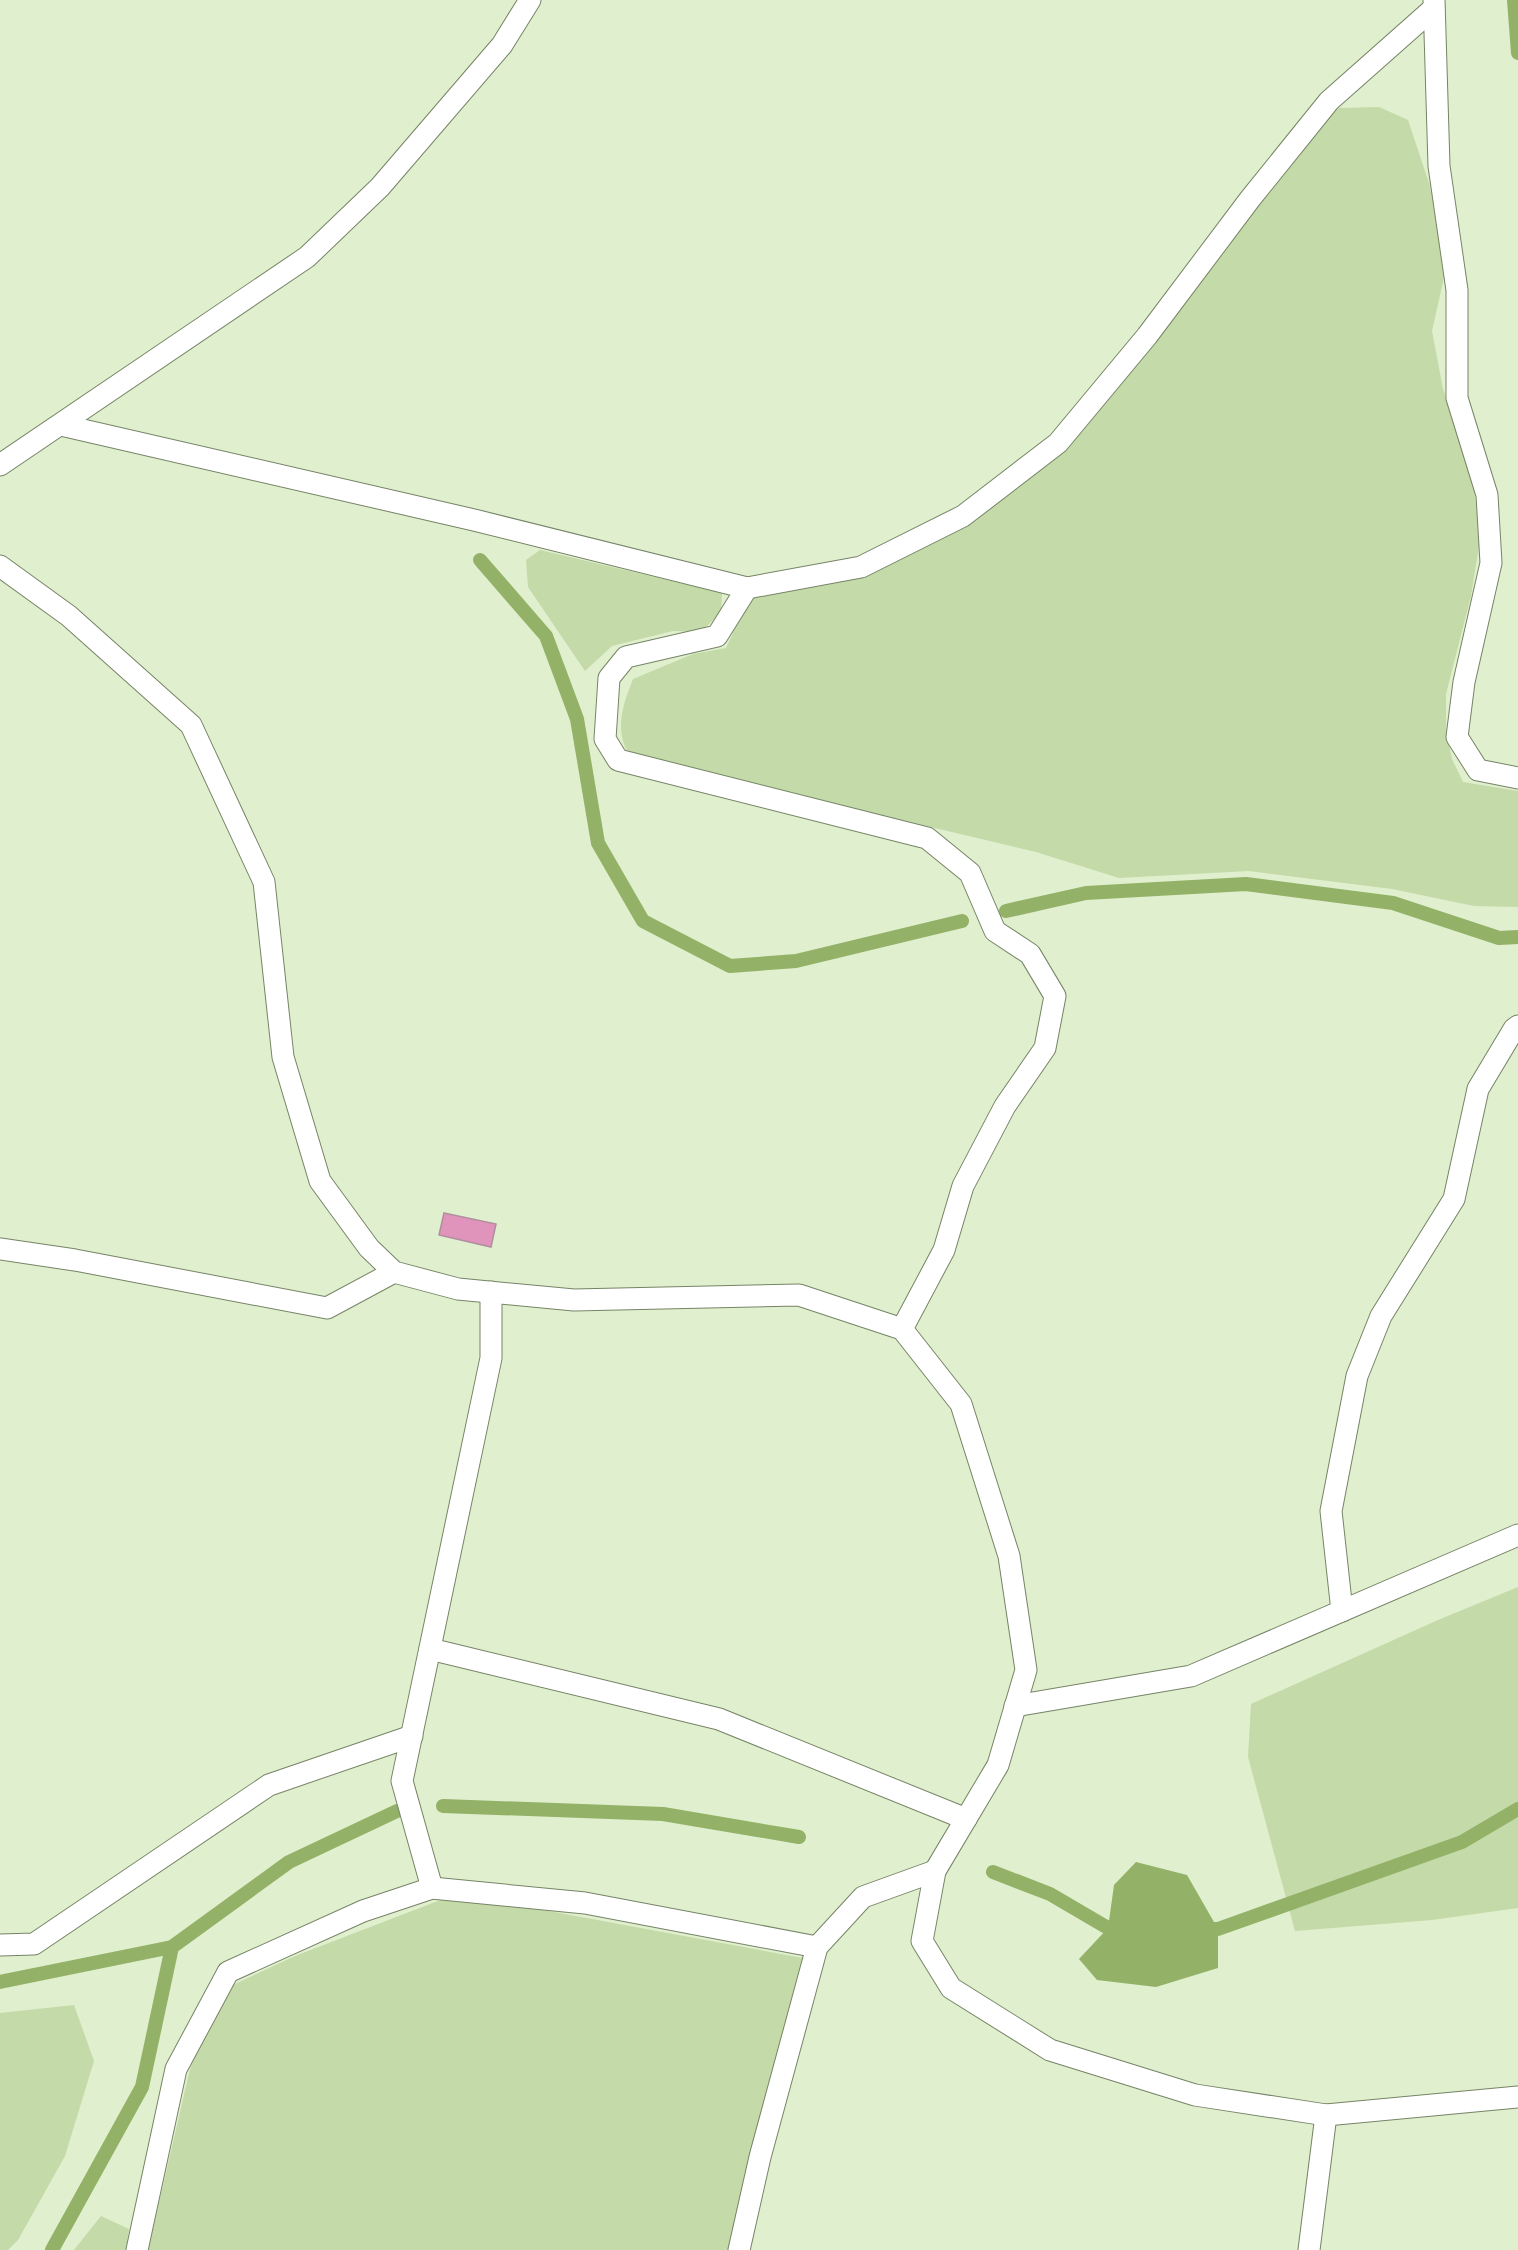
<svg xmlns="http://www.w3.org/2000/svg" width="1518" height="2250" font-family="'Golos Text',sans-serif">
	<rect width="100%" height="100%" fill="#e0efce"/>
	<g fill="#c4daa8">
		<path d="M1379,107L1408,120L1429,183L1447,264L1432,331L1443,389L1469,459L1481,534L1471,596L1446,694V731L1452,759L1463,782L1518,791V907L1474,906L1392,889L1249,871L1119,878L1036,852L629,755C614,729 623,705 633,679L693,654L726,648L749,598L763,592L787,591L999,497L1311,134L1339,108Z"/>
		<path d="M540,550L722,593L721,612L701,632L673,631L612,646L585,671L528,587L526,560Z"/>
		<path d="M1518,1587V1908L1432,1920L1295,1931L1248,1757L1251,1704L1438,1620Z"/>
		<path d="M478,1898L803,1958L766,2105L733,2250H148L190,2069L222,1990L295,1956L443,1899Z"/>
		<path d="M74,2005L94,2061L65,2156L18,2240L8,2250H0V2013Z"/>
		<path d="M101,2216L129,2229L126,2250H74Z"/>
	</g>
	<path fill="#93b167" d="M1136,1862L1187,1875L1218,1929V1968L1156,1987L1097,1980L1079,1959L1108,1928L1114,1885Z"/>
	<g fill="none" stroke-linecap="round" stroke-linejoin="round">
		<g stroke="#93b167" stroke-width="14">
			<path d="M1514,0L1518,53"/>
			<path d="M480,560L546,636L577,719L598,843L643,921L730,966L796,961L962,921"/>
			<path d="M1006,911L1086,893L1246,884L1393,903L1499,938L1518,937"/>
			<path d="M443,1806L663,1814L799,1837"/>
			<path d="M993,1872L1050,1894L1108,1928L1124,1929"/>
			<path d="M1200,1929H1218L1462,1842L1518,1809"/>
			<path d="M0,1982L172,1947"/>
			<path d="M52,2250L142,2087L172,1947L289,1862L397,1811"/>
		</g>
	</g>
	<path fill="#e194bb" stroke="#b08e9e" stroke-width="1.5" d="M444,1213L496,1224L491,1247L439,1235Z"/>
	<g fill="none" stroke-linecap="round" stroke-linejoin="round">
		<g stroke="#768466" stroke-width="23">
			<g id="lane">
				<path d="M1434,0L1439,166L1457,290V398L1487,495L1491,563L1464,682L1457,737L1478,770L1518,778"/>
				<path d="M61,425L474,520L747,588L861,567L963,516L1058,443L1147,336L1250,199L1329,101L1434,8"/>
				<path d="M0,465L307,257L380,187L502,45L530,0"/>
				<path d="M0,566L69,616L191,725L264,882L283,1057L320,1181L369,1248L394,1272L458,1289L574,1300L799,1295L902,1329L961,1404L1009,1556L1026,1670L998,1765L935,1871L922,1941L951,1988L1050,2050L1195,2095L1326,2115L1518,2097"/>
				<path d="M747,588L717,636L626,657L609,678L605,739L618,760L927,838L970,873L995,931L1030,954L1055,996L1045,1048L1005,1106L963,1186L944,1250L902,1329"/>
				<path d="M0,1249L75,1260L327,1308L394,1272"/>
				<path d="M1342,1611L1331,1511L1357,1376L1381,1316L1454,1199L1478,1089L1514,1029L1518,1026"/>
				<path d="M430,1649L719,1719L966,1819"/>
				<path d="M1015,1706L1191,1676L1518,1535"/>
				<path d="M432,1888L402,1781L491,1358V1292"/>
				<path d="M0,1945L34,1944L269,1785L412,1736"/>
				<path d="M137,2250L176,2069L228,1972L363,1911L432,1888L585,1903L817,1947"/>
				<path d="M739,2250L760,2157L817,1947L863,1897L935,1871"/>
				<path d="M1309,2250L1326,2115"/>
			</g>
		</g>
		<use href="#lane" stroke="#fff" stroke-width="21"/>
	</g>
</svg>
